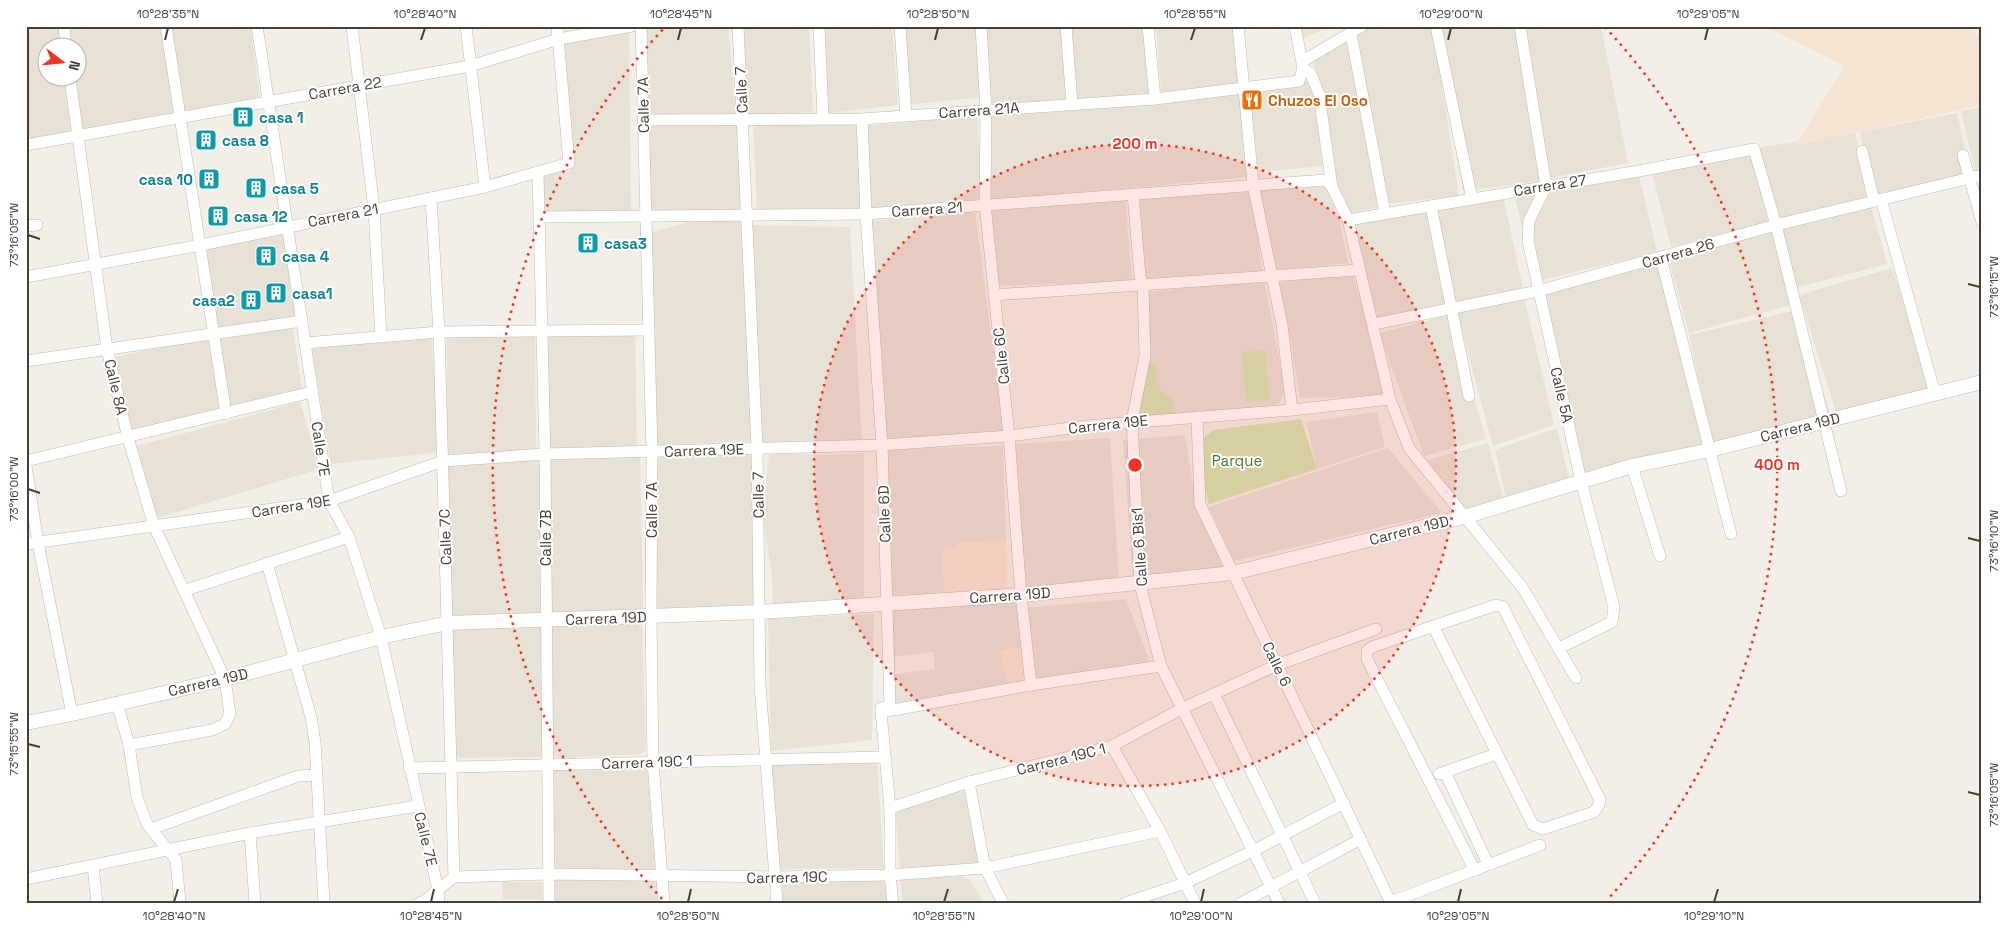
<svg xmlns="http://www.w3.org/2000/svg" width="2008" height="929" font-family="'Space Grotesk',sans-serif">
	<rect width="100%" height="100%" fill="#f3efe8"/>
	<g fill="#e7e1d6">
		<path d="M26,26H60L63,47L48,48V78H66L73,133L26,141Z"/>
		<path d="M67,26H163L177,114L81,130L74,78H78V48L70,47Z"/>
		<path d="M170,26H250L260,97L183,111Z"/>
		<path d="M656,26H728L736,114L647,116L645,27Z"/>
		<path d="M743,26H809L813,112L746,116Z"/>
		<path d="M822,26H892L898,105L829,113Z"/>
		<path d="M900,26H978L984,97L905,105Z"/>
		<path d="M986,26H1065L1070,101L992,105Z"/>
		<path d="M1068,26H1146L1152,93L1074,101Z"/>
		<path d="M1156,26H1236L1239,85L1161,92Z"/>
		<path d="M1358,26H1433L1459,196L1385,204L1353,29Z"/>
		<path d="M1434,26H1515L1542,181L1463,191Z"/>
		<path d="M1517,26H1601L1628,163L1545,179Z"/>
		<path d="M1350,30L1381,207L1343,214L1311,52Z"/>
		<path d="M629,31L631,213L547,214L544,210L543,179L545,174L569,172L571,169L559,40Z"/>
		<path d="M1314,80L1322,166L1258,172L1249,93Z"/>
		<path d="M1241,94L1250,177L989,201L986,115Z"/>
		<path d="M1982,107V172L1976,174L1961,111Z"/>
		<path d="M1957,113L1970,174L1875,198L1860,132Z"/>
		<path d="M977,116L982,199L872,209L866,126Z"/>
		<path d="M859,121L863,208L757,209L753,122Z"/>
		<path d="M739,123L744,209L647,214L645,124Z"/>
		<path d="M1855,133L1870,198L1777,220L1756,148Z"/>
		<path d="M1751,150L1768,222L1671,247L1651,169Z"/>
		<path d="M1638,171L1657,252L1534,282L1514,193Z"/>
		<path d="M1331,180L1348,263L1274,271L1258,186Z"/>
		<path d="M1251,184L1262,272L1139,283L1131,196Z"/>
		<path d="M1503,195L1523,289L1449,306L1431,211Z"/>
		<path d="M1125,196L1132,281L998,286L990,208Z"/>
		<path d="M1871,206L1887,264L1794,288L1780,229Z"/>
		<path d="M975,211L1004,433L879,440L864,222Z"/>
		<path d="M1427,212L1446,308L1373,324L1349,222Z"/>
		<path d="M741,219L752,441L656,445L648,233L693,221Z"/>
		<path d="M749,225L850,227L862,443L757,446Z"/>
		<path d="M287,226L302,321L292,323L302,390L128,432L115,357L241,330L214,333L201,245Z"/>
		<path d="M1773,229L1794,304L1689,333L1668,257Z"/>
		<path d="M1661,263L1709,445L1575,481L1538,295Z"/>
		<path d="M1892,268L1933,391L1837,415L1799,295Z"/>
		<path d="M1351,271L1386,374L1384,392L1375,397L1300,398L1290,337L1278,283Z"/>
		<path d="M1264,279L1285,391L1279,404L1143,424L1140,293Z"/>
		<path d="M1524,297L1554,425L1493,446L1457,313Z"/>
		<path d="M1797,310L1830,414L1713,445L1689,335Z"/>
		<path d="M1450,315L1486,439L1424,456L1379,333Z"/>
		<path d="M635,332L637,446L550,451L547,337Z"/>
		<path d="M431,335L441,452L331,464L312,349Z"/>
		<path d="M535,336L536,452L447,454V337Z"/>
		<path d="M300,402L320,469L157,518L137,446Z"/>
		<path d="M1377,412L1385,447L1317,469L1306,422Z"/>
		<path d="M1557,428L1570,483L1506,498L1495,450Z"/>
		<path d="M1185,435L1195,498L1225,573L1133,583L1123,440Z"/>
		<path d="M1110,438L1119,584L1023,590L1015,444Z"/>
		<path d="M1488,443L1503,497L1457,512L1425,461Z"/>
		<path d="M1003,446L1006,541L955,543V548L943,549L944,593L888,595L885,449Z"/>
		<path d="M752,448L760,607L655,613L652,457Z"/>
		<path d="M1388,448L1442,513L1234,561L1209,507Z"/>
		<path d="M769,453L827,455L864,453V603L773,610L772,574L763,521Z"/>
		<path d="M640,455L643,608L637,615L550,616L548,464L552,457Z"/>
		<path d="M534,458L540,462V614L452,618L446,465Z"/>
		<path d="M1126,599L1153,671L1035,680L1024,608Z"/>
		<path d="M1020,601L1023,647L1001,651L1007,683L890,706L887,675L935,669L933,652L886,658L888,607Z"/>
		<path d="M874,614L872,740L771,751L768,619Z"/>
		<path d="M550,621L637,622L642,625L646,749L642,754L558,758L553,754Z"/>
		<path d="M452,626H541L548,754L544,757L461,758L456,755Z"/>
		<path d="M877,761L884,868L778,869L772,762Z"/>
		<path d="M647,766L655,873L556,871L551,770Z"/>
		<path d="M966,790L982,866L900,869L895,809Z"/>
		<path d="M960,876L969,879L984,903H903L900,879Z"/>
		<path d="M887,879L890,903H779L778,882Z"/>
		<path d="M554,880H657L660,903H554Z"/>
		<path d="M542,882V899H503L502,882Z"/>
	</g>
	<g fill="#f4e4d4">
		<path d="M1765,26H1959L1982,36V105L1795,146L1845,66Z"/>
		<path d="M1006,541L1007,591L944,593L943,548H955V543Z"/>
		<path d="M1023,647L1026,679L1007,683L1001,651Z"/>
	</g>
	<path fill="#ece3d3" d="M1298,26H1329L1301,40Z"/>
	<g fill="#d2e5b3">
		<path d="M1265,350L1269,400L1246,402L1242,352Z"/>
		<path d="M1145,363L1156,364V380L1160,389L1172,400L1176,414L1136,419Z"/>
		<path d="M1301,419L1317,469L1209,504L1196,451L1202,439L1214,430Z"/>
	</g>
	<g fill="none" stroke-linecap="round" stroke-linejoin="round">
		<g stroke="#c1b9ae" stroke-width="12">
			<g id="minor">
				<path d="M64,26L66,48"/>
				<path d="M166,26L226,414"/>
				<path d="M257,26L329,501L349,537L381,637L438,890L439,903"/>
				<path d="M352,26L374,209L381,337"/>
				<path d="M466,26L485,187"/>
				<path d="M641,26L652,452L651,616L653,762L664,903"/>
				<path d="M738,26L757,448L760,685L777,903"/>
				<path d="M819,26L823,118"/>
				<path d="M900,26L906,115"/>
				<path d="M981,26L986,110L985,204L1009,436L1021,595L1031,685"/>
				<path d="M1066,26L1072,104"/>
				<path d="M1148,26L1155,99"/>
				<path d="M1238,26L1253,184L1282,325L1292,410"/>
				<path d="M1436,26L1472,199"/>
				<path d="M1520,26L1546,186L1529,221L1528,241L1581,481L1614,607L1612,622L1559,648"/>
				<path d="M1351,34L1385,213"/>
				<path d="M1303,61L1362,26"/>
				<path d="M1303,68L1311,74L1319,94L1332,187"/>
				<path d="M70,78L107,349L128,438L154,526L225,679L230,714L225,724L212,730L129,745"/>
				<path d="M862,119L866,214L882,445L890,706L881,708V712L890,808V875L893,903"/>
				<path d="M643,120L862,119L1155,99L1299,81L1303,68L1295,26"/>
				<path d="M26,145L470,66L559,39L632,26"/>
				<path d="M1862,151L1874,201"/>
				<path d="M1963,155L1982,222"/>
				<path d="M538,173L545,454L549,903"/>
				<path d="M1133,194L1140,276L1143,286L1145,356L1132,421L1140,584L1161,666L1279,903"/>
				<path d="M431,198L439,332L454,877"/>
				<path d="M1881,199L1935,394"/>
				<path d="M1431,206L1469,396"/>
				<path d="M539,217L866,214L1326,180L1332,187L1348,220L1390,399L1409,448L1522,587L1576,678"/>
				<path d="M1348,220L1639,171L1754,149L1776,225L1841,491"/>
				<path d="M26,226L37,225"/>
				<path d="M1661,258L1731,534"/>
				<path d="M26,277L201,245L485,187L569,163L557,26"/>
				<path d="M994,295L1358,270"/>
				<path d="M1374,324L1538,291L1776,225L1982,175"/>
				<path d="M305,343L439,332L648,330"/>
				<path d="M26,361L302,321"/>
				<path d="M1197,417L1200,504L1391,903"/>
				<path d="M26,461L312,392"/>
				<path d="M26,466L38,543L72,714"/>
				<path d="M1632,466L1660,556"/>
				<path d="M26,544L329,501L443,461L545,454L882,445L1009,436L1086,426L1292,410L1390,399"/>
				<path d="M267,563L311,717L315,742L324,903"/>
				<path d="M186,590L349,537"/>
				<path d="M1433,626L1533,825L1543,829L1594,812L1599,805L1600,800L1503,607L1496,605L1372,647L1367,651V659L1474,869"/>
				<path d="M1214,694L1315,903"/>
				<path d="M117,703L129,745L137,797L147,824L176,860L180,903"/>
				<path d="M882,712L1031,685L1161,666"/>
				<path d="M1112,746L1160,831L1195,903"/>
				<path d="M409,768L884,757"/>
				<path d="M1445,772L1488,864"/>
				<path d="M1439,774L1496,754"/>
				<path d="M969,782L985,868L1003,903"/>
				<path d="M890,808L969,782L1112,746L1183,708L1277,665L1376,629"/>
				<path d="M151,829L298,776L317,775"/>
				<path d="M250,833L255,903"/>
				<path d="M93,866L97,903"/>
				<path d="M26,879L250,833L418,806"/>
				<path d="M1391,902L1540,845"/>
				<path d="M419,903L424,901L454,877L549,874L775,877L890,875L985,868L1160,831"/>
				<path d="M1125,903L1185,883L1255,850L1344,803"/>
				<path d="M1241,903L1361,839"/>
			</g>
		</g>
		<g stroke="#c1b9ae" stroke-width="15">
			<path id="tertiary" d="M26,723L72,714L225,679L381,637L448,623L760,612L1021,595L1233,573L1464,517L1632,466L1710,450L1982,382"/>
		</g>
		<use href="#minor" stroke="#fff" stroke-width="11"/>
		<use href="#tertiary" stroke="#fff" stroke-width="14"/>
	</g>
	<path fill="none" stroke="#463f37" stroke-width="2" d="M165,40L168,28M421,40L425,28M678,40L681,28M935,40L938,28M1191,40L1195,28M1448,40L1451,28M1705,40L1708,28M28,235L40,239M1968,284L1980,287M28,489L40,493M1968,538L1980,541M28,744L40,747M1968,792L1980,795M174,902L178,889M431,902L434,889M688,902L691,889M944,902L948,889M1201,902L1204,889M1458,902L1461,889M1714,902L1718,889"/>
	<circle cx="1135" cy="465" r="321" fill="#ef3423" fill-opacity=".12"/>
	<g fill="none" stroke="#ef3423" stroke-width="2.5" stroke-dasharray="2.5 5">
		<circle cx="1135" cy="465" r="321"/>
		<path d="M662 899A642 642 0 0 1 665 27M1605 27A642 642 0 0 1 1608 899"/>
	</g>
	<defs>
		<g id="restaurant-square" transform="scale(1.125)"><rect x="-9" y="-9" width="18" height="18" rx="4" fill="#e8710a" stroke="#fff"/><path d="M-5-6h1v4h1v-4h1v4h1v-4h1v5L-1.5 .5V6h-2V.5L-5-1ZM5-6V6H3V1.5H1.5Q1.5-4 5-6Z" fill="#fff"/></g>
		<g id="building-square" transform="scale(1.125)"><rect x="-9" y="-9" width="18" height="18" rx="4" fill="#0f9aa8" stroke="#fff"/><path d="M-4-6H4V6H1V3H-1V6H-4ZM-2.5-4.3h1.7v1.8h-1.7ZM.8-4.3h1.7v1.8H.8ZM-2.5-1h1.7V.8h-1.7ZM.8-1h1.7V.8H.8Z" fill="#fff"/></g>
	</defs>
	<g fill-rule="evenodd">
		<use href="#restaurant-square" x="1252" y="100"/>
		<use href="#building-square" x="243" y="117"/>
		<use href="#building-square" x="206" y="140"/>
		<use href="#building-square" x="209" y="179"/>
		<use href="#building-square" x="256" y="188"/>
		<use href="#building-square" x="218" y="216"/>
		<use href="#building-square" x="588" y="243"/>
		<use href="#building-square" x="266" y="256"/>
		<use href="#building-square" x="276" y="293"/>
		<use href="#building-square" x="251" y="300"/>
	</g>
	<g text-anchor="middle" dominant-baseline="central" stroke-width="4" stroke-linejoin="round" paint-order="stroke">
		<g font-size="15" fill="#463f37" stroke="#fff">
			<text transform="translate(345 88) rotate(-10)">Carrera 22</text>
			<text transform="translate(741 90) rotate(-93)">Calle 7</text>
			<text transform="translate(643 105) rotate(-91)">Calle 7A</text>
			<text transform="translate(979 110) rotate(-4)">Carrera 21A</text>
			<text transform="translate(1550 185) rotate(-9)">Carrera 27</text>
			<text transform="translate(927 209) rotate(-4)">Carrera 21</text>
			<text transform="translate(343 215) rotate(-11)">Carrera 21</text>
			<text transform="translate(1678 253) rotate(-16)">Carrera 26</text>
			<text transform="translate(1001 356) rotate(-96)">Calle 6C</text>
			<text transform="translate(116 387) rotate(77)">Calle 8A</text>
			<text transform="translate(1562 395) rotate(77)">Calle 5A</text>
			<text transform="translate(1108 424) rotate(-6)">Carrera 19E</text>
			<text transform="translate(1800 427) rotate(-14)">Carrera 19D</text>
			<text transform="translate(321 449) rotate(81)">Calle 7E</text>
			<text transform="translate(704 450) rotate(-2)">Carrera 19E</text>
			<text transform="translate(758 495) rotate(-91)">Calle 7</text>
			<text transform="translate(291 506) rotate(-9)">Carrera 19E</text>
			<text transform="translate(651 510) rotate(-90)">Calle 7A</text>
			<text transform="translate(884 514) rotate(-92)">Calle 6D</text>
			<text transform="translate(1409 530) rotate(-14)">Carrera 19D</text>
			<text transform="translate(445 537) rotate(-92)">Calle 7C</text>
			<text transform="translate(545 538) rotate(-90)">Calle 7B</text>
			<text transform="translate(1139 547) rotate(-94)">Calle 6 Bis1</text>
			<text transform="translate(1010 595) rotate(-4)">Carrera 19D</text>
			<text transform="translate(606 618) rotate(-2)">Carrera 19D</text>
			<text transform="translate(1277 664) rotate(64)">Calle 6</text>
			<text transform="translate(208 682) rotate(-13)">Carrera 19D</text>
			<text transform="translate(1061 759) rotate(-14)">Carrera 19C 1</text>
			<text transform="translate(647 762) rotate(-2)">Carrera 19C 1</text>
			<text transform="translate(426 839) rotate(76)">Calle 7E</text>
			<text transform="translate(787 877) rotate(-1)">Carrera 19C</text>
		</g>
		<g font-size="15" font-weight="bold" fill="#c56008" stroke="#fff" text-anchor="start">
			<text x="1268" y="100">Chuzos El Oso</text>
		</g>
		<g font-size="15" font-weight="bold" fill="#0d838f" stroke="#fff" text-anchor="start">
			<text x="259" y="117">casa 1</text>
			<text x="222" y="140">casa 8</text>
			<text x="193" y="179" text-anchor="end">casa 10</text>
			<text x="272" y="188">casa 5</text>
			<text x="234" y="216">casa 12</text>
			<text x="604" y="243">casa3</text>
			<text x="282" y="256">casa 4</text>
			<text x="292" y="293">casa1</text>
			<text x="235" y="300" text-anchor="end">casa2</text>
		</g>
		<g font-size="15" fill="#4d752d" stroke="#fff">
			<text x="1237" y="460">Parque</text>
		</g>
	</g>
	<circle cx="1135" cy="465" r="8" fill="#ef3423" stroke="#fff" stroke-width="2.5"/>
	<g font-size="15" text-anchor="middle" font-weight="bold" fill="#ef3423" stroke="#fff" stroke-width="4" stroke-linejoin="round" paint-order="stroke">
		<text x="1135" y="149">200 m</text>
		<text x="1777" y="470">400 m</text>
	</g>
	<rect width="2008" height="929" fill="none" stroke="#ffffff" stroke-width="55"/>
	<g transform="translate(62 62) rotate(106)"><circle r="24" fill="#ffffff" stroke="#b5b2af"/>
	<path d="M0-4L9 19L0 12L-9 19Z" fill="#ef3423"/>
	<text y="-8" font-size="14" font-weight="bold" text-anchor="middle" fill="#463f37">N</text>
	</g>
	<rect x="28" y="28" width="1952" height="874" fill="none" stroke="#463f37" stroke-width="2"/>
	<g font-size="12" text-anchor="middle" fill="#463f37">
		<text x="168" y="18">10°28'35"N</text>
		<text x="425" y="18">10°28'40"N</text>
		<text x="681" y="18">10°28'45"N</text>
		<text x="938" y="18">10°28'50"N</text>
		<text x="1195" y="18">10°28'55"N</text>
		<text x="1451" y="18">10°29'00"N</text>
		<text x="1708" y="18">10°29'05"N</text>
		<text transform="translate(14 235) rotate(-90)" y="4">73°16'05"W</text>
		<text transform="translate(1994 287) rotate(-90)" y="4">73°16'15"W</text>
		<text transform="translate(14 489) rotate(-90)" y="4">73°16'00"W</text>
		<text transform="translate(1994 541) rotate(-90)" y="4">73°16'10"W</text>
		<text transform="translate(14 744) rotate(-90)" y="4">73°15'55"W</text>
		<text transform="translate(1994 795) rotate(-90)" y="4">73°16'05"W</text>
		<text x="174" y="920">10°28'40"N</text>
		<text x="431" y="920">10°28'45"N</text>
		<text x="688" y="920">10°28'50"N</text>
		<text x="944" y="920">10°28'55"N</text>
		<text x="1201" y="920">10°29'00"N</text>
		<text x="1458" y="920">10°29'05"N</text>
		<text x="1714" y="920">10°29'10"N</text>
	</g>
</svg>
